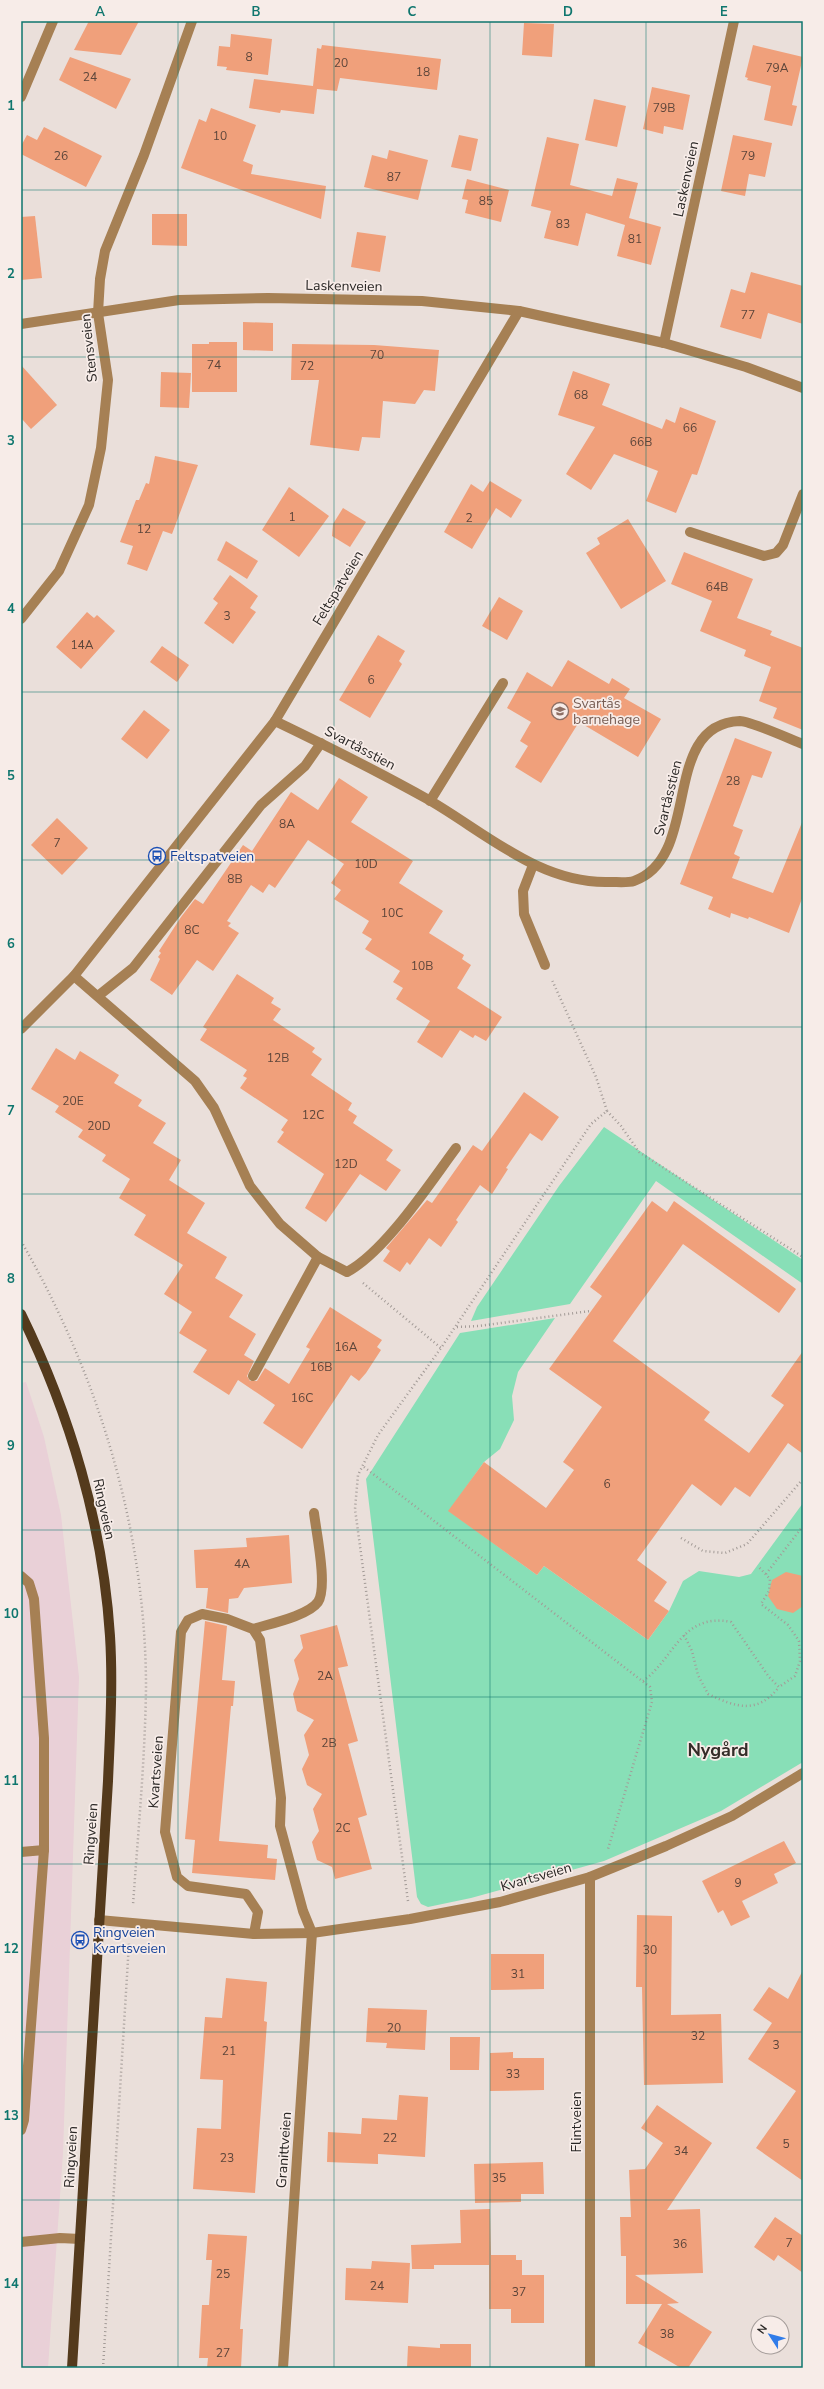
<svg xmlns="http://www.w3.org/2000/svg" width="824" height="2389" font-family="'Nunito Sans',sans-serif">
	<rect width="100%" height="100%" fill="#eadfda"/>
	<path fill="#e9d0d7" d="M26,1382L44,1437L61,1515L79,1677L63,2153L48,2368H21V1383Z"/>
	<g fill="#88dfb7">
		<path d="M604,1127L803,1260V1284L656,1181L570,1304L471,1321L477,1307L559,1186Z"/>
		<path d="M555,1318L518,1372L512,1396L514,1420L500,1449L484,1462L449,1511L537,1575L544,1566L648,1640L669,1611L683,1581L699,1571L739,1577L751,1574L803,1503V1762L721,1811L604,1861L471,1898L428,1907L421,1904L417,1897L366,1479L460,1333Z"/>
	</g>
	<g fill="#f0a07b">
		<path d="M89,21H139L121,55L74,50Z"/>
		<path d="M524,23L554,24L552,57L522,55Z"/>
		<path d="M231,34L272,39L268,75L226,70L227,67L217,66L219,46L230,47Z"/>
		<path d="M322,45L441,59L437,90L340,78L337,91L317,89L314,114L281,110L280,113L249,108L254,79L313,86L317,48L321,49Z"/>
		<path d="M753,45L803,57L792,105L797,106L792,126L764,120L771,86L747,80L748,78L745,77Z"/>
		<path d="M70,57L131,79L116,109L59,80Z"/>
		<path d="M652,87L690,95L683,130L664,126L663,134L643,129Z"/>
		<path d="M594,99L626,106L617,147L585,140Z"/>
		<path d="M211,108L256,125L243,161L253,165L251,174L326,186L321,219L181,168L199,119L206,122Z"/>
		<path d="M44,127L102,156L86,187L21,154V146L27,135L37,140Z"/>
		<path d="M459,135L478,139L471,171L451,167Z"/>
		<path d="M733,135L772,143L765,177L749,174L745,196L721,191Z"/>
		<path d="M547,137L579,144L570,185L612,196L617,178L638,183L629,218L661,227L651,265L617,256L625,225L586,213L578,246L544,238L551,211L531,206Z"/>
		<path d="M389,150L428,160L418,200L364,187L372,155L387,159Z"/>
		<path d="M467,179L509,190L501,222L465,213L468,200L462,199Z"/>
		<path d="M152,214H187V246L152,245Z"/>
		<path d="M35,216L42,278L21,280V217Z"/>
		<path d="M357,232L386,236L380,272L351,267Z"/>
		<path d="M751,272L803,286V324L768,313L761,339L720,327L731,289L745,293Z"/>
		<path d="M243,322L273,323V351L243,350Z"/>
		<path d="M209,342H237V392H192V344H209Z"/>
		<path d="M292,344L374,345L439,350L435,391L424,390L415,404L383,401L380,438L362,437L359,451L310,445L319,380H291Z"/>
		<path d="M21,365L57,405L31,429L21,418Z"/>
		<path d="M573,371L610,384L602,405L662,429L666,419L675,423L680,407L716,421L697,475L692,474L676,513L646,501L658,471L614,454L591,490L566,474L595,427L558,415Z"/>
		<path d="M161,372L191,373L189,408L160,407Z"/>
		<path d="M155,456L198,465L172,534L163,531L147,571L127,564L133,546L120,542L136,500H139L146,483L149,484Z"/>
		<path d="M490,481L522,500L511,518L496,508L472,549L444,532L471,484L483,492Z"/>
		<path d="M289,487L329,516L299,557L262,530Z"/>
		<path d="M343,508L366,522L350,547L332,536L333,524Z"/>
		<path d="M628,519L666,581L621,609L586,553L600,544L597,538Z"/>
		<path d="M226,541L258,561L247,579L217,560Z"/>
		<path d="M684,552L753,579L737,618L772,631L770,635L803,648V730L773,718L777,708L759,701L771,667L744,656L746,650L700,631L712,601L671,584Z"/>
		<path d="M230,575L258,596L250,608L256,612L233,644L204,623L218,603L213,599Z"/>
		<path d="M499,597L523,611L507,640L482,626Z"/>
		<path d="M87,612L94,618L97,615L115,631L81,669L56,647Z"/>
		<path d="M378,635L405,651L399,661L402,664L370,718L339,700Z"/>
		<path d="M162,646L189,665L177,682L150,662Z"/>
		<path d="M568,660L609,684L612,678L630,689L624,698L661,719L638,757L579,722L541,783L515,767L528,746L520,741L531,722L507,708L527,672L552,687Z"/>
		<path d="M144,710L170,730L147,759L121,739Z"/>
		<path d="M735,738L772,752L762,778L752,775L733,826L743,830L734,854L740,857L732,878L773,893L803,820V896L789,933L749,917L748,919L731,913L730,918L708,909L713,897L680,884Z"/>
		<path d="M339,778L368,797L351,822L413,861L399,883L443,911L429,933L464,955L462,959L471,965L457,988L502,1017L486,1041L475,1035L473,1038L460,1030L442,1058L417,1042L430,1021L396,999L403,988L393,982L400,971L365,949L372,939L362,933L369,921L334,899L341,890L331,883L344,864L308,840L275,888L269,884L263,893L251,885L227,921L231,923L228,926L239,933L213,971L197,960L172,995L150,980L160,959L158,957L161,953L159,951L181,917L195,899L203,904L243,845L252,851L291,792L318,810Z"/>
		<path d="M57,818L88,848L62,875L31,845Z"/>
		<path d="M237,974L274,998L271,1003L281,1009L273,1020L315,1048L312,1052L322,1059L311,1075L352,1103L348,1110L357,1116L353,1123L393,1150L386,1160L401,1170L386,1191L360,1174L326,1222L305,1208L324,1174L277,1142L284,1132L281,1130L288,1120L240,1088L247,1078L243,1076L247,1070L200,1040L207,1029L203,1027Z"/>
		<path d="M56,1048L75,1060L80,1051L119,1075L114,1083L142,1100L138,1106L166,1123L153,1143L181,1160L169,1180L205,1203L187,1233L227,1257L215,1278L243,1295L229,1317L256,1334L244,1355L254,1361L247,1376L250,1381H257L265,1368L289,1384L310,1349L306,1347L330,1307L382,1340L377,1347L381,1350L366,1373L359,1381L351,1375L302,1449L263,1423L275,1405L238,1380L229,1395L193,1372L207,1350L179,1333L192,1312L164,1294L183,1265L134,1235L146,1215L119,1198L130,1179L102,1161L106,1155L78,1137L83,1130L55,1112L59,1106L31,1089Z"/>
		<path d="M524,1092L559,1117L542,1141L530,1133L506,1168L508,1169L492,1194L480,1185L456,1220L458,1222L441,1247L429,1238L410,1265L407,1262L400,1272L383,1261L390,1251L386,1248L427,1200L432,1203L473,1145L482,1151Z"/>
		<path d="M652,1201L667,1212L674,1201L796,1289L779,1313L683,1244L613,1341L710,1412L704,1420L749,1453L784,1405L771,1396L803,1351V1454L788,1443L750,1497L735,1487L721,1506L692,1484L637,1560L667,1582L654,1601L669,1611L648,1640L544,1566L537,1575L448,1511L484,1462L546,1508L574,1470L563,1462L602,1407L549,1369L602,1296L590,1287Z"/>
		<path d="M289,1535L292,1583L244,1588L238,1598L229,1599L228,1613L206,1608L208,1588H196L194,1550L247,1547L246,1538Z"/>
		<path d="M786,1572L803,1576V1606L793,1613L777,1609L768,1596L772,1580Z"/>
		<path d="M205,1621L227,1626L222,1680L235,1681L233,1706H231L219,1841L268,1845L267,1858L277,1859L275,1880L192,1873L195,1840L185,1839Z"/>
		<path d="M337,1625L348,1666L338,1668L358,1741L348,1744L367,1815L358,1818L372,1869L335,1879L332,1867L317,1860L312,1842L319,1831L313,1809L322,1794L307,1785L302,1769L309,1755L304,1735L314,1720L297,1711L293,1694L299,1679L294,1660L303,1648L300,1635Z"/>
		<path d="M784,1841L796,1863L774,1874L778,1883L742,1901L750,1917L731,1926L723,1910L718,1913L702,1881Z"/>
		<path d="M637,1915L672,1916L671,2015L721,2014L723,2083L644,2085L642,1987H636Z"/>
		<path d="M491,1954H544V1989L491,1990Z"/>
		<path d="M803,1970V2181L756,2148L796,2091L748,2059L772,2023L753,2010L769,1987L788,1999Z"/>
		<path d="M226,1978L267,1982L264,2021L267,2022L255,2193L193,2189L197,2128L221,2129L223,2080L200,2079L205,2017L222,2018Z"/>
		<path d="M368,2008L427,2010L425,2050L386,2048L387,2043L366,2042Z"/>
		<path d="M450,2037H480L479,2070H450Z"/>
		<path d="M513,2052V2058H544V2090L490,2091V2053Z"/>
		<path d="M399,2095L428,2097L425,2157L378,2154V2164L327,2162L328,2132L361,2134L362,2118L397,2120Z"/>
		<path d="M657,2105L712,2143L667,2210L700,2209L703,2273L635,2275L679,2303L667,2304L712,2332L688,2368H681L638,2343L662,2304H626V2256H621L620,2217H631L629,2170L645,2169L663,2143L641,2128Z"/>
		<path d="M543,2162L544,2194H521V2202L475,2203L474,2164Z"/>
		<path d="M490,2209L491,2255H516V2260H522V2275H544V2323H511V2309H489V2265H434V2269H412L411,2245L461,2243L460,2210Z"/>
		<path d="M775,2217L803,2236V2273L778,2255L774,2261L754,2247Z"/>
		<path d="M208,2234L247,2236L240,2329H243L241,2368H207L208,2358H199L202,2305H209L212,2260H206Z"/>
		<path d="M372,2261L410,2263L408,2303L345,2300L346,2268L371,2269Z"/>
		<path d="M440,2344H471V2368H407L408,2346L440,2348Z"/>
	</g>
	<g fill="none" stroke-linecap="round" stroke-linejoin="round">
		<g stroke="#a39b97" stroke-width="2.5" stroke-dasharray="1 3" stroke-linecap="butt">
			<path d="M607,1111L621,1126L639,1152L803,1257"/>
			<path d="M21,1241C99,1376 146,1531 146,1688C145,1761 138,1833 133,1905"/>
			<path d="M363,1283L441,1348L591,1124L607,1111L596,1077L552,980"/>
			<path d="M457,1327L479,1326L590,1311"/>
			<path d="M364,1467L650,1687L652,1702L608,1849"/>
			<path d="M681,1538L703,1551L725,1553L747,1544L802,1480"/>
			<path d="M766,1574L803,1526"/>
			<path d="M684,1635L692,1651L698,1675L708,1694C737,1708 758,1714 779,1687"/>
			<path d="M643,1681C674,1659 682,1612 731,1622L769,1677L779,1687L795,1676L800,1661L799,1641L788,1625L761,1604L769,1591L770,1579L758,1566"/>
			<path d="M408,1901L355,1509L358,1475L378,1435L441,1348"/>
			<path d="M103,2368L129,1943"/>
		</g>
		<g stroke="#a68054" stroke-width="10">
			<path d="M21,97L53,21"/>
			<path d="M21,324L179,300L268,298L422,301L519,311L664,343L746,367L803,388"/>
			<path d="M664,343L734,21"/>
			<path d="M690,532L764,556L776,553L783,545L803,494"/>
			<path d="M21,619L59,571L89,505L101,448L108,380L98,313L100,279L105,251L144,155L192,21"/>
			<path d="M275,721C327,746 379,772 429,800C486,833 541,885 611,882C618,882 628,883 634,881C703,857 659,724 740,721C750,721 790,739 803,744"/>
			<path d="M430,801L503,683"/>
			<path d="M533,865L523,891L524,914L545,965"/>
			<path d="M74,976L195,1081L214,1108L250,1186L280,1224L318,1257L347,1272C385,1252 430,1183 456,1148"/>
			<path d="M98,996L133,968L261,805L305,766L321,743"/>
			<path d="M21,1029L74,976L275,721L519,311"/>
			<path d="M253,1376L318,1257"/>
			<path d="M21,1576L29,1583L34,1599L44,1738V1850L24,2120L21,2130"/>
			<path d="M253,1629C269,1624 308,1616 318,1602C328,1587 316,1531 314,1513"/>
			<path d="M21,1852L44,1850"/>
			<path d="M99,1920L254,1934L312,1933L410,1919L500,1902L590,1877L666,1846L732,1816L803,1773"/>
			<path d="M254,1934L258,1912L246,1894L188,1886L177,1877L165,1832L181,1632L188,1620L202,1614L227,1619L253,1629L260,1640L281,1798L280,1826L303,1911L312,1933L283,2368"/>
			<path d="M21,2242L60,2238L80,2239"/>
			<path d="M590,2368V1877"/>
		</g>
		<path stroke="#543a1c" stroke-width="10" d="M21,1314C70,1414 103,1525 110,1636C113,1684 110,1733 108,1781L72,2368"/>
	</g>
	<path fill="none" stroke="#0f766e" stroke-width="1" stroke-opacity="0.55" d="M178,21V2368M334,21V2368M490,21V2368M646,21V2368M21,190H803M21,357H803M21,524H803M21,692H803M21,860H803M21,1027H803M21,1194H803M21,1362H803M21,1530H803M21,1697H803M21,1864H803M21,2032H803M21,2200H803"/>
	<defs>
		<g id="school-ring" transform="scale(0.9)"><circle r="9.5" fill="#f7ece8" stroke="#8d6e63" stroke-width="1.5"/><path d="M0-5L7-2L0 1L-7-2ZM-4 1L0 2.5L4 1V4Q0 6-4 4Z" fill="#8d6e63"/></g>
		<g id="bus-ring" transform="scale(0.9)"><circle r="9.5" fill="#f7ece8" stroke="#1a4fb4" stroke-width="1.5"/><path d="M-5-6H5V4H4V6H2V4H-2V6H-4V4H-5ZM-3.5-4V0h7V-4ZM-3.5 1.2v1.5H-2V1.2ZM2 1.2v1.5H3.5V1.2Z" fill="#1a4fb4"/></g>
	</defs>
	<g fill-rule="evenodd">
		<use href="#school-ring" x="560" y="711"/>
		<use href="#bus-ring" x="157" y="856"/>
		<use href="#bus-ring" x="80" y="1940"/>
	</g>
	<g text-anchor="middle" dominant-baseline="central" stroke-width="3.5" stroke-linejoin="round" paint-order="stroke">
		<g font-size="12" fill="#5c453a">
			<text x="249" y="57">8</text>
			<text x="341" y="63">20</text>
			<text x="777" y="68">79A</text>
			<text x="423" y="72">18</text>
			<text x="90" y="77">24</text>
			<text x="664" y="108">79B</text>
			<text x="220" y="136">10</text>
			<text x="61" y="156">26</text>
			<text x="748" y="156">79</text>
			<text x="394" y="177">87</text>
			<text x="486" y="201">85</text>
			<text x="563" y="224">83</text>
			<text x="635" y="239">81</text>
			<text x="748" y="315">77</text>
			<text x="377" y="355">70</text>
			<text x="214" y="365">74</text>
			<text x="307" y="366">72</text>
			<text x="581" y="395">68</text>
			<text x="690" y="428">66</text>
			<text x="641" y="442">66B</text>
			<text x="292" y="517">1</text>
			<text x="469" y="518">2</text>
			<text x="144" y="529">12</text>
			<text x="717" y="587">64B</text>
			<text x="227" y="616">3</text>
			<text x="82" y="645">14A</text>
			<text x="371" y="680">6</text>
			<text x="733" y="781">28</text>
			<text x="287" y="824">8A</text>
			<text x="57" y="843">7</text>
			<text x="366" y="864">10D</text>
			<text x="235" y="879">8B</text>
			<text x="392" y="913">10C</text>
			<text x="192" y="930">8C</text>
			<text x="422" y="966">10B</text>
			<text x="278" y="1058">12B</text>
			<text x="73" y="1101">20E</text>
			<text x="313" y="1115">12C</text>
			<text x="99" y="1126">20D</text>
			<text x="346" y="1164">12D</text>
			<text x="346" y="1347">16A</text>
			<text x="321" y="1367">16B</text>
			<text x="302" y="1398">16C</text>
			<text x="607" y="1484">6</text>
			<text x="242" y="1564">4A</text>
			<text x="325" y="1676">2A</text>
			<text x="329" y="1743">2B</text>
			<text x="343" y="1828">2C</text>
			<text x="738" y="1883">9</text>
			<text x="650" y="1950">30</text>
			<text x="518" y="1974">31</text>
			<text x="394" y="2028">20</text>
			<text x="698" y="2036">32</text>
			<text x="776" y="2045">3</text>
			<text x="229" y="2051">21</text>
			<text x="513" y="2074">33</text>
			<text x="390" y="2138">22</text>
			<text x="786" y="2144">5</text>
			<text x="681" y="2151">34</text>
			<text x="227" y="2158">23</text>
			<text x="499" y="2178">35</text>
			<text x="789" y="2243">7</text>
			<text x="680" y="2244">36</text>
			<text x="223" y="2274">25</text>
			<text x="377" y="2286">24</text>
			<text x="519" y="2292">37</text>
			<text x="667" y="2334">38</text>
			<text x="223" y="2353">27</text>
		</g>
		<g font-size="14" fill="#2a2725" stroke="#f7ece8">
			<text transform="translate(686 179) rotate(-78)">Laskenveien</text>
			<text transform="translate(344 286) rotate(1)">Laskenveien</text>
			<text transform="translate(89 348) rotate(-96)">Stensveien</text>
			<text transform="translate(338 588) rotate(-59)">Feltspatveien</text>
			<text transform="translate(360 748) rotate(28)">Svartåsstien</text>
			<text transform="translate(668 798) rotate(-76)">Svartåsstien</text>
			<text transform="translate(104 1509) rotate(78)">Ringveien</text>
			<text transform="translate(156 1772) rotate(-86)">Kvartsveien</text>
			<text transform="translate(91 1834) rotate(-86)">Ringveien</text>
			<text transform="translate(536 1877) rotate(-16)">Kvartsveien</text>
			<text transform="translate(576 2122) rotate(-90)">Flintveien</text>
			<text transform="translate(284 2150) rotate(-86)">Granittveien</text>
			<text transform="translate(71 2157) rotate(-87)">Ringveien</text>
		</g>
		<g font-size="14" fill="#785e54" stroke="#f7ece8" text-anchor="start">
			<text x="573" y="703">Svartås<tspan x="573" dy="16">barnehage</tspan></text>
		</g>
		<g font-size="14" fill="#164399" stroke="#f7ece8" text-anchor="start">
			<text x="170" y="856">Feltspatveien</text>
			<text x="93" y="1932">Ringveien<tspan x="93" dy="16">Kvartsveien</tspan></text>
		</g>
		<g font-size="18" font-weight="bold" fill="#342c28" stroke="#f7ece8">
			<text x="718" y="1750">Nygård</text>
		</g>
	</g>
	<rect width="824" height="2389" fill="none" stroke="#f7ece8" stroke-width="44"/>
	<g transform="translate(770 2335) rotate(306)"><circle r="19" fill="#f7ece8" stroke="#a59d9a"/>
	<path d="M0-3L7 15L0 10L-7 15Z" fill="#317ce9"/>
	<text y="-6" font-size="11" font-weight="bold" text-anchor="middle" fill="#2a2725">N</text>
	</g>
	<rect x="22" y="22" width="780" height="2345" fill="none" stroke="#0f766e" stroke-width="1.5"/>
	<g font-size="13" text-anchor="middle" font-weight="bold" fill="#0f766e">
		<text x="100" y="16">A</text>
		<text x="256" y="16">B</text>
		<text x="412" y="16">C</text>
		<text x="568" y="16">D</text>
		<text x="724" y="16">E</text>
		<text x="11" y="110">1</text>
		<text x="11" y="278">2</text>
		<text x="11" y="445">3</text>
		<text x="11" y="613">4</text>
		<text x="11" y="780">5</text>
		<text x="11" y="948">6</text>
		<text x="11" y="1115">7</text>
		<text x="11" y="1283">8</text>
		<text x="11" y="1450">9</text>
		<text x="11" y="1618">10</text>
		<text x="11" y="1785">11</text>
		<text x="11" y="1953">12</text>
		<text x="11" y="2120">13</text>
		<text x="11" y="2288">14</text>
	</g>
</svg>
